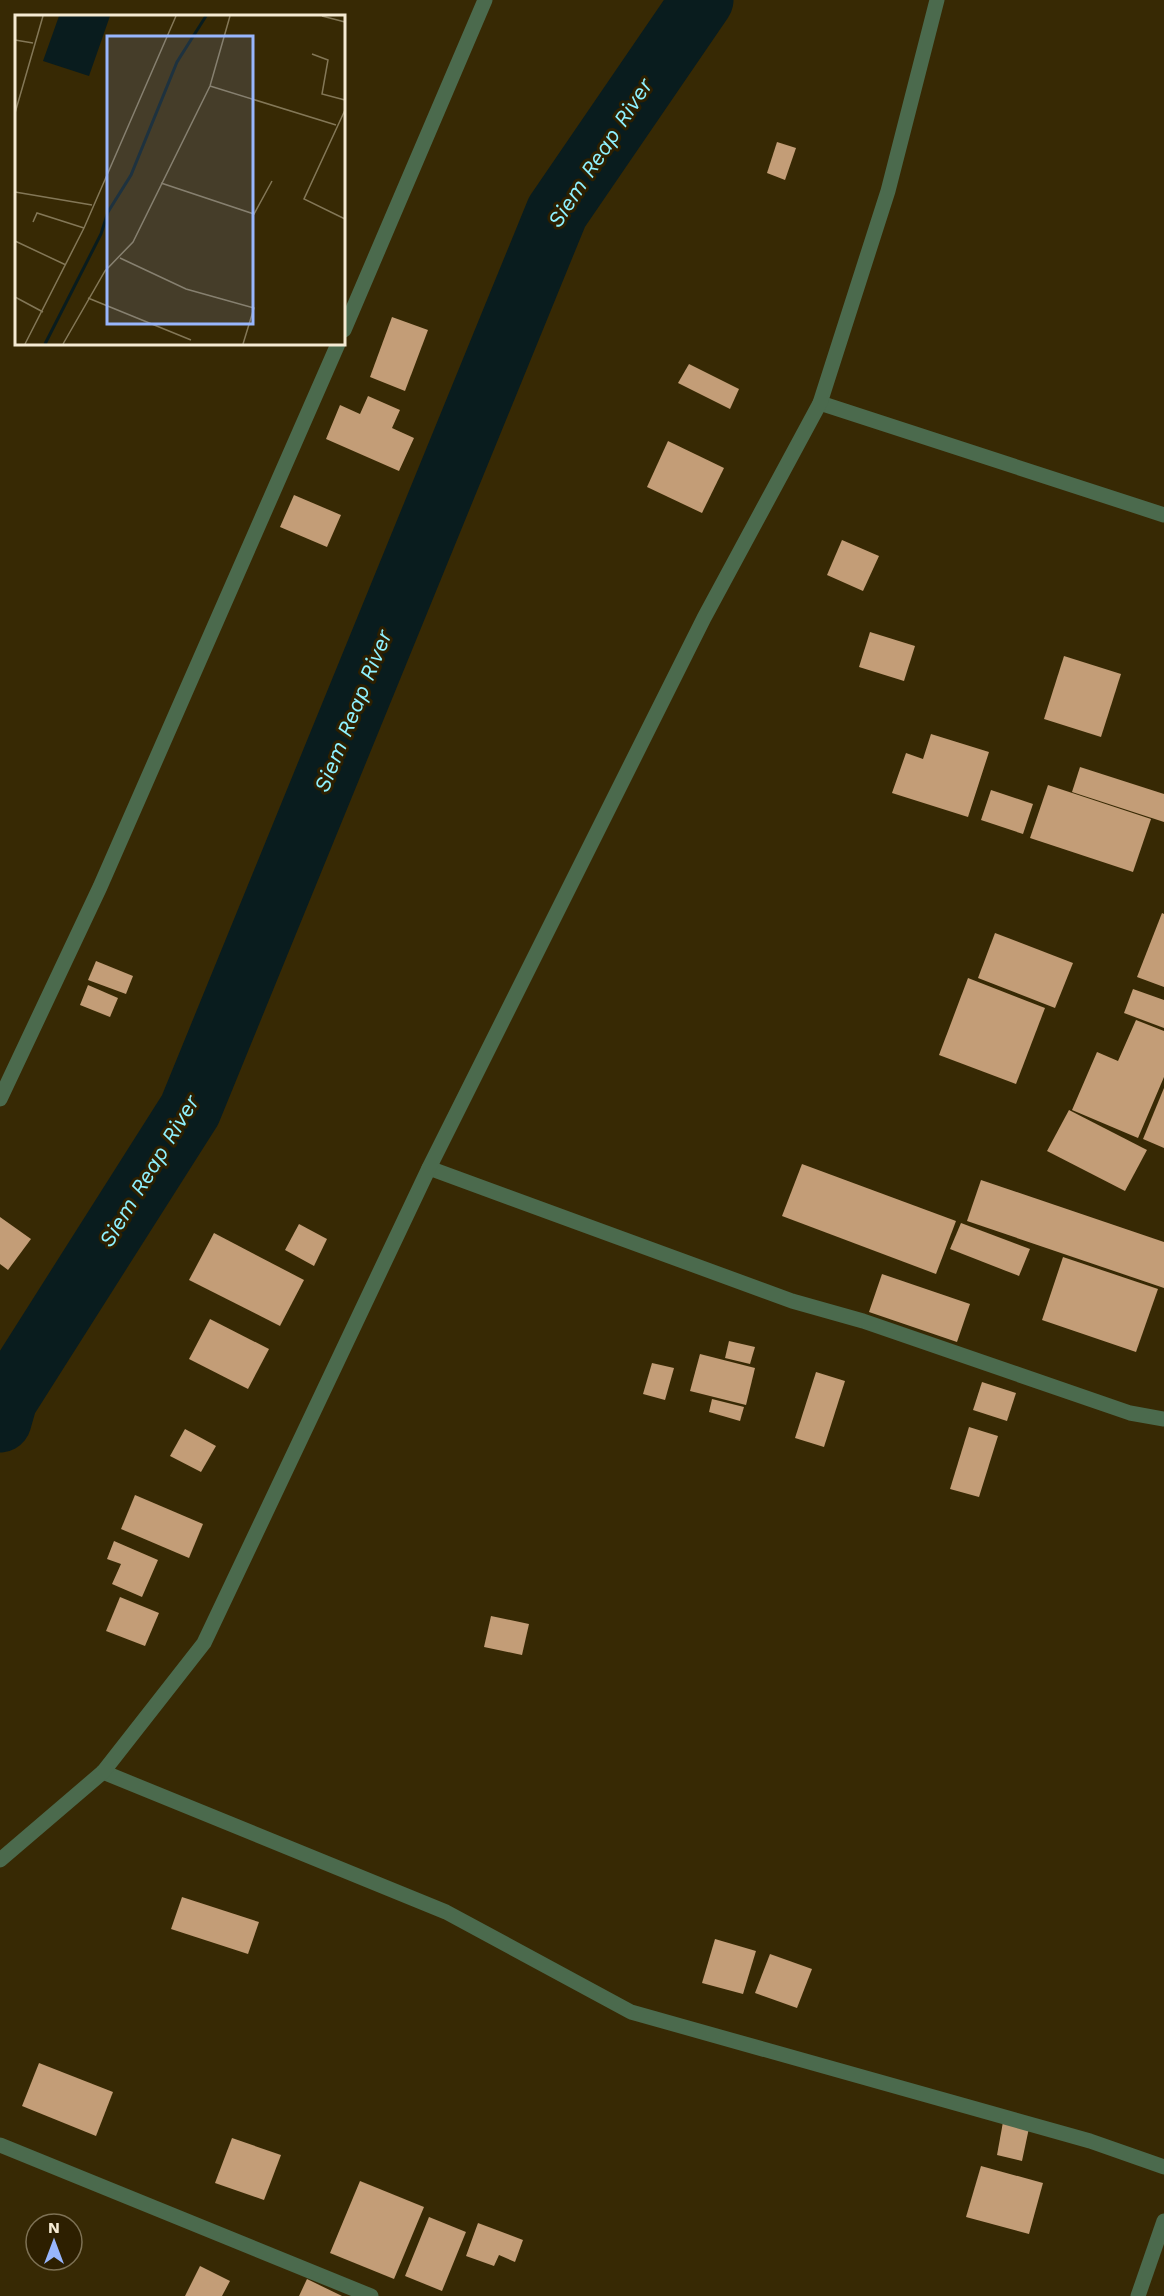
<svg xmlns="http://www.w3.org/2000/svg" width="1164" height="2296" font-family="'Work Sans',sans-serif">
	<rect width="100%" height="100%" fill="#372904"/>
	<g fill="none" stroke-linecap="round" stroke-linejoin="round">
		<path stroke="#091c1e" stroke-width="63" d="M0,1421L6,1400L190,1110L557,212L702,0"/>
	</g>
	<g fill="#c39d77">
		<path d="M777,142L796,148L785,180L767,173Z"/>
		<path d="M392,317L428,330L405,391L370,377Z"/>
		<path d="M689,364L739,389L730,409L678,383Z"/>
		<path d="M368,396L400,410L392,428L414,438L399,471L326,439L340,405L360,414Z"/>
		<path d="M668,441L724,468L702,513L647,487Z"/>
		<path d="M294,495L341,515L327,547L280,527Z"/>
		<path d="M842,540L879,556L863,591L827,575Z"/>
		<path d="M870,632L915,646L904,681L859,667Z"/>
		<path d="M1064,656L1121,674L1101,737L1044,719Z"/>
		<path d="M931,734L989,752L968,817L892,793L906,753L923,759Z"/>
		<path d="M1080,767L1164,794V822L1072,792Z"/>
		<path d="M1048,785L1151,819L1133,872L1030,838Z"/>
		<path d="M991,790L1033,804L1023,834L981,820Z"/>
		<path d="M1162,913L1164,914V987L1137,977Z"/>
		<path d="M995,933L1073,963L1055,1008L978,978Z"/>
		<path d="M96,961L133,976L126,994L88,980Z"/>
		<path d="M968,978L1045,1008L1016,1084L939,1055Z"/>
		<path d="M88,985L118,998L110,1017L80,1005Z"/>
		<path d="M1133,989L1164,1000V1028L1124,1013Z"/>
		<path d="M1136,1020L1164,1031V1077L1138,1138L1072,1110L1097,1052L1118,1061Z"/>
		<path d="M1164,1088V1148L1143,1139Z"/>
		<path d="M1069,1110L1147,1150L1125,1191L1047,1151Z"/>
		<path d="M802,1164L956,1221L936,1274L782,1216Z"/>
		<path d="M981,1180L1164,1242V1288L967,1221Z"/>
		<path d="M0,1217L31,1239L8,1270L0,1264Z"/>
		<path d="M961,1223L1030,1249L1019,1276L950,1249Z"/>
		<path d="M299,1224L327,1239L314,1266L285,1250Z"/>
		<path d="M214,1233L304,1280L280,1326L189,1280Z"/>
		<path d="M1063,1257L1158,1289L1136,1352L1042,1320Z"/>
		<path d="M882,1274L970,1304L957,1342L869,1312Z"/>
		<path d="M210,1319L269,1349L248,1389L189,1359Z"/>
		<path d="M729,1341L755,1347L750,1364L725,1358Z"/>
		<path d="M700,1354L755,1368L746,1405L690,1391Z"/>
		<path d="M652,1363L674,1368L665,1400L643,1394Z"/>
		<path d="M816,1372L845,1381L824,1447L795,1438Z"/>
		<path d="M982,1382L1016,1393L1007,1421L973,1410Z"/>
		<path d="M712,1399L744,1407L740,1421L709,1412Z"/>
		<path d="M969,1427L998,1436L979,1497L950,1489Z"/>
		<path d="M185,1429L216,1446L201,1472L170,1456Z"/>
		<path d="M135,1495L203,1524L189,1558L121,1529Z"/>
		<path d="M114,1541L158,1560L142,1597L112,1584L121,1564L107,1559Z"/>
		<path d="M120,1597L159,1613L145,1646L106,1631Z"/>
		<path d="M491,1616L529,1624L522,1655L484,1647Z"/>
		<path d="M182,1897L259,1922L248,1954L171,1929Z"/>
		<path d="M715,1939L756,1951L743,1994L702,1983Z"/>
		<path d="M770,1954L812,1969L797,2008L755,1993Z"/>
		<path d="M39,2063L113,2092L96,2136L22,2106Z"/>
		<path d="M1003,2122L1029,2128L1022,2161L997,2155Z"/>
		<path d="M232,2138L281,2155L264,2200L215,2183Z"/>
		<path d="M981,2166L1043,2183L1029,2234L966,2217Z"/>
		<path d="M360,2181L424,2207L394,2279L330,2253Z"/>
		<path d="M429,2217L466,2232L442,2291L405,2276Z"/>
		<path d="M478,2223L523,2240L515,2262L499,2255L494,2266L466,2256Z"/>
		<path d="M200,2266L230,2281L222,2296H185Z"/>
		<path d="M307,2279L342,2296H299Z"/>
	</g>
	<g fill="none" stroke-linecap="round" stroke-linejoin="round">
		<g stroke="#4b6a4d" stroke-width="15">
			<path d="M344,330L485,0"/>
			<path d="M820,403L1164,515"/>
			<path d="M0,1099L100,887L338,344"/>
			<path d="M429,1168L792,1301L863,1321L1130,1413L1164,1419"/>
			<path d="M103,1772L446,1912L631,2012L1090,2141L1164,2167"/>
			<path d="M0,1860L103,1772L204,1643L429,1168L704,618L820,403L888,191L937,0"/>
			<path d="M0,2145L371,2296"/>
			<path d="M1138,2296L1164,2221"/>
		</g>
	</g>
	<g text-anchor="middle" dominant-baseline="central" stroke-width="6" stroke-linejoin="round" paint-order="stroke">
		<g font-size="22" font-style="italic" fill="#8ff2ff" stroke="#2d1f00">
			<text transform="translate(600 153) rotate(-57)">Siem Reap River</text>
			<text transform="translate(353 711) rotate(-68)">Siem Reap River</text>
			<text transform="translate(149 1171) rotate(-59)">Siem Reap River</text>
		</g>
	</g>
	<g transform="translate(15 15)">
		<rect width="330" height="330" fill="#372904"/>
		<path d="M44,1H95L74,61L28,46Z" fill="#091c1e"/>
		<path fill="none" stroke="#091c1e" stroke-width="3" d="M30,329L86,219L93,197L116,160L162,47L191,1"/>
		<path fill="none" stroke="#837757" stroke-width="1.5" d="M307,1L330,7M0,25L18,28M297,39L313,45L307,79L330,85M195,71L321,110M330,95L289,184L330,204M0,98L28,1M146,168L239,199L257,166M0,177L77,190M18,207L22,198L69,213M0,226L51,250M105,243L171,274L239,293L228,329M0,282L28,297M73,283L176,325M10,329L69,213L161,1M48,329L90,256L118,227L195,71L215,1"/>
		<path fill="#98b6fd" fill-opacity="0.15" stroke="#98b6fd" stroke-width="3" d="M92,21H238V309H92Z"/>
		<rect width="330" height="330" fill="none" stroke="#f6ebd3" stroke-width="3"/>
	</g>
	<g transform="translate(54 2242)"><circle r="28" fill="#2d1f00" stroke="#7d7154" stroke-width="1.5"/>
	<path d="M0-4.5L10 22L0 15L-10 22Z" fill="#98b6fd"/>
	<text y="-9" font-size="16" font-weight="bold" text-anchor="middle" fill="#f6ebd3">N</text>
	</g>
</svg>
